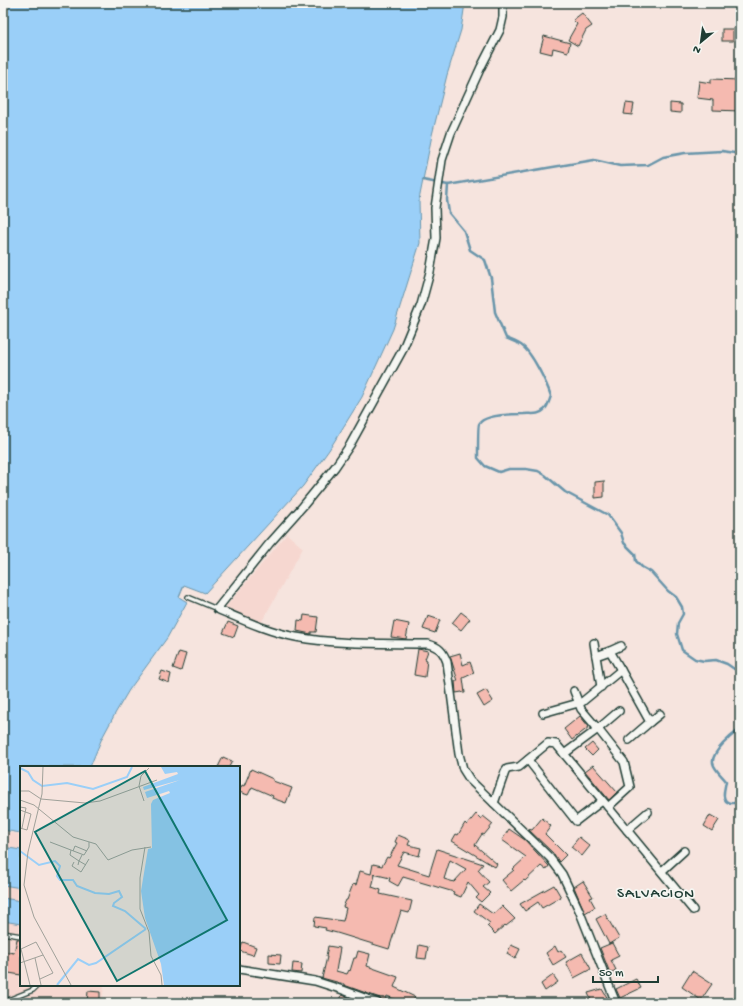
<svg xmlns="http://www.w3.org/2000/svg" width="743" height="1006" font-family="'Gochi Hand',sans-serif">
	<rect width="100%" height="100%" fill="#f6e4de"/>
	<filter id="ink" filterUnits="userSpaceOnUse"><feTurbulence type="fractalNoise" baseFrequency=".025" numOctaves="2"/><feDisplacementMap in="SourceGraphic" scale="8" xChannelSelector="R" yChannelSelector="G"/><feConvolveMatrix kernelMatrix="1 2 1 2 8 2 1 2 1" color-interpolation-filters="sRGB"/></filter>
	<g filter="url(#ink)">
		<g fill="#f6d7d0">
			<path d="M287,534L303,548L261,623L225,608Z"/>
			<path d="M3,832L21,834V985H104L102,1003H3Z"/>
		</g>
		<g fill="#9acff8" stroke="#6995aa">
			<path d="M3,3H465L461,30L447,75L432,135L419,200L420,243L393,329L362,397L329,450L303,486L205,593L184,585L179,597L187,602L167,638L129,690L116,712L102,738L90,767H21V833L3,830Z"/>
			<path d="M3,847L21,850V888L3,885Z"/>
			<path d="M3,898L21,901V924L3,921Z"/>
		</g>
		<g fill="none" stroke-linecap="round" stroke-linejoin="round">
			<g stroke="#6995aa" stroke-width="2.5">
				<path d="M423,180L448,185L594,160L620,166L648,165L663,157L685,153L722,151L740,154"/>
				<path d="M448,185L447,200L449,213L464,231L470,250L485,260L491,278L495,312L506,338C511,340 516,342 521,345C532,352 547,384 551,396C549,401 548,407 544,410C538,416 531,413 524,414C513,414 484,414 479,424C478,425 478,453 478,458L485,466L499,472L509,469H526L538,471L545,475L565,492L608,515L621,533L624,543L635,554L636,561L642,567L651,572L668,591L676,597L682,607L683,614L678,623L677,634L682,650L695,659L704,661L716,660L727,664L740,673"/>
				<path d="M740,729C732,735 711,752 713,763C714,769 722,776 726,781C725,788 720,801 730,803C733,803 737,803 740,803"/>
			</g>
		</g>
		<g fill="#f5bab0" stroke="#1f3d34" fill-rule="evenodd">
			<path d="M582,13L592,26L586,30L578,46L568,40L577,24L573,20Z"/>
			<rect x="722" y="29" width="11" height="12"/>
			<path d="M544,36L570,43L568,52L553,48L552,54L540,51Z"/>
			<path d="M711,79L740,80V111L713,110V100L697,98L699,81L711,83Z"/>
			<path d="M626,103L634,104L632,115L624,114Z"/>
			<path d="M670,103L681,104V113L670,112Z"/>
			<path d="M604,481V497L595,498V482Z"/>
			<path d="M461,612L470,619L461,630L452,623Z"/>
			<path d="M304,615L318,617L316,632H311V634L297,631L298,620L303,621Z"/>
			<path d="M428,616L440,620L435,633L423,629Z"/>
			<path d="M394,621L409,624L406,639L391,637Z"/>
			<path d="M228,622L238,626L234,637L223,633Z"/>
			<path d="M418,649L428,651L425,659L427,660L425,677L414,675Z"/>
			<path d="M179,652L186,654L181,671L173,668Z"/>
			<path d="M460,653L463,665L470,662L474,673L463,678L465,693H463L462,692L456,693L455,681H458L450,656Z"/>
			<path d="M162,671L171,674L169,683L159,679Z"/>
			<path d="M486,690L493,701L484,707L477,695Z"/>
			<path d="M580,716L589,727L572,740L564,729Z"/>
			<path d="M592,743L598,750L592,756L585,749Z"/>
			<path d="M223,757L232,761L229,767H218Z"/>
			<path d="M593,765L617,792L609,800L585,771Z"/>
			<path d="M251,769L273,779V781L292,788L286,803L272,798L273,796L252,787L248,795L239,792L242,785L244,786Z"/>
			<path d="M476,814L481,819L483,816L493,824L484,835L482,834L475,845L497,864L495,867L452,841L456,834L458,835L465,823L467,825Z"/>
			<path d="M710,815L719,820L712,831L704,826Z"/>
			<path d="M542,818L551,826L545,834L566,855L559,862L554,854L528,829L532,830Z"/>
			<path d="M509,829L525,840L549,866L546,870L541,866L525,881L524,880L511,891L502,880L514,870L513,869L526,857L502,840Z"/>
			<path d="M398,835L410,840L408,845L421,848L419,856L404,852L397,865L429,875L437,849L483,864L478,870L489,882L483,887L490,893L481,902L476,898L479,895L468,882L461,897L453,894L454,892L403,877L398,886L389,881L390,878L373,874L375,875L372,887L381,890L380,894L412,901L409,913L401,911L389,949L337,933L325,930L326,928L314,926L315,917L343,921L346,908L343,907L346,900H347L353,884L356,885L360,871L371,874L373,864L382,866L387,857L389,858L397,843L395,842ZM450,860L466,869L454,882L444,879Z"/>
			<path d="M579,837L590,846L582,856L571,847Z"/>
			<path d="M583,881L593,897L590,898L595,907L585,913L574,887Z"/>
			<path d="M554,885L561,897L542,908L538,902L525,911L520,904Z"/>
			<path d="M479,904L493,914L502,906L515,919L506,926L505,925L495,934L487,926L490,923L474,911Z"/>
			<path d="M605,914L619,938L609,944L596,919Z"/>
			<path d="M17,939H21V975L3,972V951L14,953Z"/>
			<path d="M243,942L256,947L253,955L240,951Z"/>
			<path d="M612,943L619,956L611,960L616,970L610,973L600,948Z"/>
			<path d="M419,945L428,947L426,959L417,958Z"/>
			<path d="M511,945L520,949L515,959L507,954Z"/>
			<path d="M328,946L340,948L336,971L347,974L349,970L350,971L354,958H356L358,951L370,954L367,966L398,977L394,987L415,997L412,1003H404L387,996L384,1003H383L380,998L344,985V984L322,978L327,957H326Z"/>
			<path d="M555,946L558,952L561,950L566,957L553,965L546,953Z"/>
			<path d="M582,953L591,969L574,978L566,962Z"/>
			<path d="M269,954L281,955L280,964L269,963Z"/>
			<path d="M293,963L302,964L301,973L292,972Z"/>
			<path d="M692,971L712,984L701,1000L682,987Z"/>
			<path d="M553,975L558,982L545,991L541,984Z"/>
			<path d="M636,979L641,988L620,998L616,989Z"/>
			<path d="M602,989L608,999L596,1003H592L588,993Z"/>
			<path d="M88,991L100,992V1003H87Z"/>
			<path d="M342,995L364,1003H339Z"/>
		</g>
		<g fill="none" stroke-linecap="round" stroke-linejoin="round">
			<g stroke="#1f3d34" stroke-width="6">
				<g id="service">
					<path d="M188,597L217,609"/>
					<path d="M3,933L21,936"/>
					<path d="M3,1002L33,990L38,985"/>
				</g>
			</g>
			<g stroke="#1f3d34" stroke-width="10">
				<g id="minor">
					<path d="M503,3V17L500,30L481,67L451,133L442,160L435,208L436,238L430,272L421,305L402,351L350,445L335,467L303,506L269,544L217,609C243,620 269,632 296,637C339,645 384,643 428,644C439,647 443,651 447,662L459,754L463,769L470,780L535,843L550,858L562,874L579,910L616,1003"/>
					<path d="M594,643L596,656"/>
					<path d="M610,651L621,646"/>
					<path d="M601,687L596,656L610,651L621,670"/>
					<path d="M543,713L582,702L621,670L650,722L629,740"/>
					<path d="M650,722L660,714"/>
					<path d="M564,754L598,729L581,709L574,691"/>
					<path d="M528,760L576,821L602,801"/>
					<path d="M494,803L505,772L507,769L519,767L548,743L556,744L693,910"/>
					<path d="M608,807L630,787L624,762L598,729L619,711"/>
					<path d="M627,830L648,812"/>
					<path d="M662,871L684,851"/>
					<path d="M239,969L315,981L343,990L378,1003"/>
				</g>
			</g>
			<use href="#service" stroke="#f6f6f2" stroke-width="3.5"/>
			<use href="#minor" stroke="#f6f6f2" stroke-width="7"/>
		</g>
	</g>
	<g text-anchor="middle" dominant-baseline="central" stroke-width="3.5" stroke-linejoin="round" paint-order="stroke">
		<g font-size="15" letter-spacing="1" fill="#1f3d34" stroke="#f6f6f2">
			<text x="656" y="894">SALVACION</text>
		</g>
	</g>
	<g transform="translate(20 766)">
		<rect width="220" height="220" fill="#f6e4de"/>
		<path d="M141,1H220V219H144L141,198L125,152L121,125L128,83L132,82L131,38L133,34L150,27L149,25L143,27L141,22L143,27L127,32L125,26L160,14L124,24L123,21L158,8L157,6L145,8Z" fill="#9acff8"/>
		<path fill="none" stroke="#9acff8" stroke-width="2" d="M0,2L8,6L13,14L22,20L47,17L73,23L107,11L112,1M0,85L19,99L35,95L40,100L37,110L40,114H53L57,120L75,127L89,128L99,125L102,131L94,137L93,140L105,145L126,163M37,219L58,193L69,199L76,197L126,163"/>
		<path fill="none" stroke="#a0a19a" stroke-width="1" d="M23,1L22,28L8,86L4,119L14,151L51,219M0,25H9L21,33L65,37L80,35L137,14M0,34L14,39L53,71L76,78L88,94L112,84L131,81M124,35L119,20L121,10L129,2M0,41L6,42L2,62M0,44L11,48L7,64L0,62M30,76L64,89L69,81V76M125,81L120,112V143L129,166L131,190L141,209L142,219M51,84L50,89L59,95L58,99M53,85L55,80L67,85M62,89L59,95L66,99M54,96L52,100L61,106L69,93M15,192L21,219M0,197L23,189M10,219L1,183L16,176L33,207L20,213"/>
		<path fill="#0f766e" fill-opacity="0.15" stroke="#0f766e" stroke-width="2" d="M125,5L207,154L97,215L15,66Z"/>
		<rect width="220" height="220" fill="none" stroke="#1f3d34" stroke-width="2"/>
	</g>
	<rect width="743" height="1006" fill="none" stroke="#f6f6f2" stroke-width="16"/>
	<rect x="8" y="8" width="727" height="990" fill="none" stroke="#1f3d34" stroke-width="1.5" filter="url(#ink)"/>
	<g transform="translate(701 42) rotate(209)" stroke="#f6f6f2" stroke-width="3" paint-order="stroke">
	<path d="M0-3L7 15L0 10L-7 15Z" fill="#1f3d34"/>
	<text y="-6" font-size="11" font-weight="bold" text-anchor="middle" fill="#1f3d34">N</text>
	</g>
	<path d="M593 976v6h65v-6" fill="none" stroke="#1f3d34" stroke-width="2"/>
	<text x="599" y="976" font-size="12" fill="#1f3d34" stroke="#f6f6f2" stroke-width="3" paint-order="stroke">50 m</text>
</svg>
